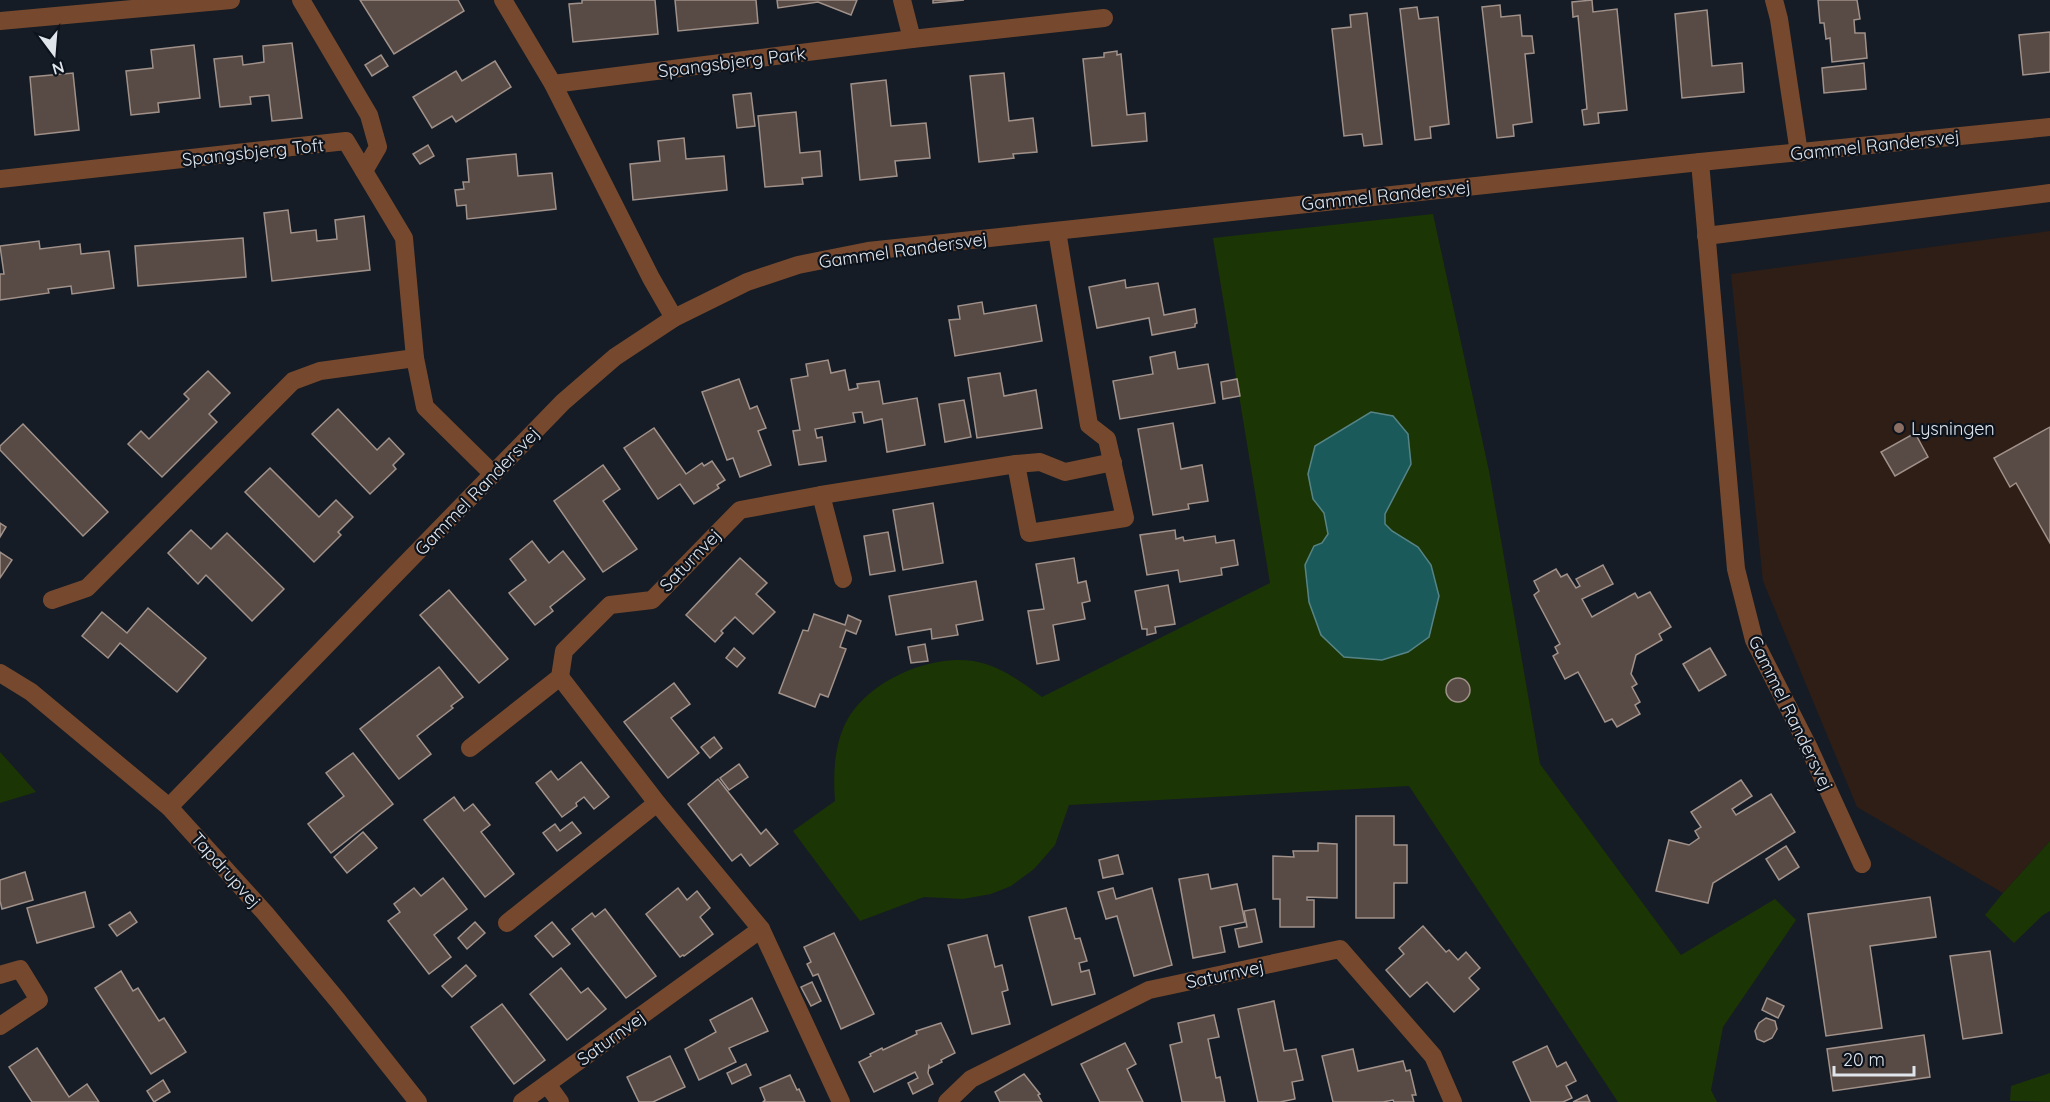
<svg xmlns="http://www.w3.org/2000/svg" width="2050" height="1102" font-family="Quicksand,sans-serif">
	<rect width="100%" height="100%" fill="#151c25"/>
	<path fill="#2f1e16" d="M2050,231V841L2003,893L1857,807L1763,581L1731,274Z"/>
	<g fill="#1b3505">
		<path d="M1433,214L1489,471L1540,764L1681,955L1775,899L1796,920L1723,1027L1711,1090L1717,1102H1618L1409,786L1069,805L1055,845L1034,869L1011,886L991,894L963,899L924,897L860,921L793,831L835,801C833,775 834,748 845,724C865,682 929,654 973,661C999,665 1022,682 1042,697L1270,583L1213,238Z"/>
		<path d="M0,752L36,792L0,803Z"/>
		<path d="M2050,841V911L2043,915L2014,943L1985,915L2003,893Z"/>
		<path d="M2050,1073V1102L2010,1101L2011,1086Z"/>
	</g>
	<path fill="#1b5a5a" stroke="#568486" stroke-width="1.5" d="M1371,412L1393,416L1408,434L1411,464L1385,514V524L1392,531L1418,547L1431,565L1439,596L1429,637L1408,652L1382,660L1344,657L1321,635L1309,602L1305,565L1314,546L1322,543L1328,534L1324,513L1313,499L1308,474L1315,446Z"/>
	<g fill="#584a44" stroke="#a0918a" stroke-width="1.5">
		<path d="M360,0H458L464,11L394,54Z"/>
		<path d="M582,0H655L658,34L573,42L569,4L582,3Z"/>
		<path d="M675,0H756L758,23L678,31Z"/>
		<path d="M777,0H857L851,15L818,2L778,8Z"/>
		<path d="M933,0H964L933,3Z"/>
		<path d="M1592,0L1593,12L1617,9L1627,110L1598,113L1599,123L1584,125L1582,110L1587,109L1578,16L1573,17L1572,2Z"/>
		<path d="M1818,0H1857L1860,19L1854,20L1855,33H1865L1867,58L1832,62L1830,38L1826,39L1824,23H1820Z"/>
		<path d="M1500,5L1501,17L1520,15L1522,36H1532L1534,53L1525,54L1532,122L1513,125L1514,136L1497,138L1482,7Z"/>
		<path d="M1417,7L1419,19L1438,17L1449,124L1430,127L1431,138L1415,140L1400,9Z"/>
		<path d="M1707,10L1712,66L1742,63L1744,92L1682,98L1675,14Z"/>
		<path d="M1367,13L1382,144L1364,146L1362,134L1344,136L1332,29L1351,27L1350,15Z"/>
		<path d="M2050,32V72L2023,75L2019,35Z"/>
		<path d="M292,43L302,118L272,121L269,95L250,97L251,104L220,107L214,59L242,56L243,65L264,62L263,46Z"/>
		<path d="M194,45L200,98L158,103L159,112L131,115L126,71L153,68L151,50Z"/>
		<path d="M1117,51V55L1121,54L1127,115L1145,113L1147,141L1092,146L1083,59L1104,57V53Z"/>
		<path d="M381,55L388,66L372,76L365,65Z"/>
		<path d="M495,61L511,87L456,122L452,116L432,128L413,97L456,71L462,81Z"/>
		<path d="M1864,63L1866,89L1824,93L1822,68Z"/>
		<path d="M73,73L79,130L35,135L30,77Z"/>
		<path d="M1004,73L1009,121L1033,118L1037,152L1013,154L1014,158L979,162L970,76Z"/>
		<path d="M886,80L891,126L926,123L930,158L895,161L897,176L860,180L851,84Z"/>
		<path d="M751,93L755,126L737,128L733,95Z"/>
		<path d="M796,112L800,153L820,151L822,176L802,178L803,184L765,187L758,116Z"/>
		<path d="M684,138L686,159L724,156L727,190L633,200L630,164L660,161L658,141Z"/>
		<path d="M428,145L434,156L420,164L413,154Z"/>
		<path d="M516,154L518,176L552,173L556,209L467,219L466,205L457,206L455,190L464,189L463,182H469L467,159Z"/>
		<path d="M288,210L291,233L316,230L317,241L337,239L335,220L364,216L370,270L272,281L264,213Z"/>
		<path d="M243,238L246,277L138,286L135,246Z"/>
		<path d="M39,241L40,249L80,244L81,254L109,251L114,288L72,294L71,286L48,289L49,293L0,300V274H4L0,246Z"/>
		<path d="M1125,280L1126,288L1158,283L1164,315L1195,309L1197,323L1195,324V327L1152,335L1149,318L1097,328L1089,287Z"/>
		<path d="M982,302L984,314L1036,305L1042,341L955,356L949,320L960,319L958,306Z"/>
		<path d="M1175,352L1178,369L1208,364L1215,403L1120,419L1113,381L1153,374L1150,357Z"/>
		<path d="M828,360L831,373L845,370L849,390L858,388L857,384L879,381L883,404L917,398L925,445L887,452L882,419L864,423L862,412L853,413L855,422L815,429L817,438L822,437L826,461L799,465L793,431L800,430L791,379L808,376L806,364Z"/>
		<path d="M208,371L230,393L209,414L217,422L162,477L128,444L141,431L149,439L189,399L184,394Z"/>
		<path d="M1000,373L1004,396L1036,390L1042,428L977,438L968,378Z"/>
		<path d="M739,379L750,409L757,406L766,428L758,431L771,465L740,477L733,458L727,460L702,392Z"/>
		<path d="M1237,379L1240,396L1223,399L1221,382Z"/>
		<path d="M964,400L971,437L945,442L939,404Z"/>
		<path d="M338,409L377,450L389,438L404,454L393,465L396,469L370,494L312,434Z"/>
		<path d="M1173,423L1181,469L1202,465L1208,501L1188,504L1189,509L1153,515L1138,429Z"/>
		<path d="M23,424L108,512L83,536L0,450V446Z"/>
		<path d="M2050,427V543L2016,483L2010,487L1994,458Z"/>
		<path d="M654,428L686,474L702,463L704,466L712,461L725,480L717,485L719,488L694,504L680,484L658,499L624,448Z"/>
		<path d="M1915,433L1928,457L1895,476L1881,452Z"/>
		<path d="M603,465L620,489L603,501L637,549L603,572L554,501Z"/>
		<path d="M270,468L319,517L336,500L353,517L338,532L341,535L314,562L245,492Z"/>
		<path d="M933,503L943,563L903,570L893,510Z"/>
		<path d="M0,523L6,527L0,537Z"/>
		<path d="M191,530L211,549L227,533L284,589L252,621L206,575L198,584L168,553Z"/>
		<path d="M1175,530L1176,539L1183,537L1184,541L1215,536L1216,543L1234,540L1238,565L1221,568L1222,575L1180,582L1178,570L1147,575L1140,535Z"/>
		<path d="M888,532L895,571L870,575L864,536Z"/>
		<path d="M532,541L549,563L563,551L585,579L550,607L553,611L535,625L509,593L526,580L510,559Z"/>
		<path d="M0,552L12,560L0,578Z"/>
		<path d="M740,558L767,583L756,594L775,612L753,634L735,617L721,631L723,633L715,642L686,615Z"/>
		<path d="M1074,558L1078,583L1086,581L1090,601L1082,603L1085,619L1053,625L1059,660L1037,664L1028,611L1044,609L1036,564Z"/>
		<path d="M1603,565L1613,584L1582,599L1592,617L1635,593L1638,598L1650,592L1671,627L1659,634L1662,640L1636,655L1631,674L1637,684L1632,687L1640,702L1635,705L1640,714L1617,727L1612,719L1605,722L1578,672L1565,679L1553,656L1558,653L1555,647L1560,644L1534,595L1539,591L1534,581L1556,569L1561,577L1567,574L1576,588L1580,586L1576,579Z"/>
		<path d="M976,581L983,620L956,625L958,635L932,639L931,629L896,635L889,596Z"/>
		<path d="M1168,585L1175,624L1155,627L1156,633L1147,635V629H1142L1135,591Z"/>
		<path d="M449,590L508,659L479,683L420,615Z"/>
		<path d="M148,608L206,658L177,692L120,643L108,658L82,636L102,612L127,633Z"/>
		<path d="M814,614L845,625L848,615L861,621L856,634L846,630L840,647L846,649L828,697L820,694L815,707L779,693L803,630L808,631Z"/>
		<path d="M925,644L928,661L911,663L908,647Z"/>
		<path d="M734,648L745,658L737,667L726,658Z"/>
		<path d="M1710,648L1726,675L1699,691L1683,664Z"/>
		<path d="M439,667L463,697L451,706L453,708L417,736L431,754L399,779L360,729Z"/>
		<circle cx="1458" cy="690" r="12"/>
		<path d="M674,683L690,704L671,718L699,753L668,778L624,722Z"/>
		<path d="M714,737L722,748L710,758L701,747Z"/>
		<path d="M353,753L393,804L331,853L308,824L344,796L326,773Z"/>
		<path d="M581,762L609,797L594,809L584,797L576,803L577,806L562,817L536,783L551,771L558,780Z"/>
		<path d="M739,764L748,777L729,790L720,778Z"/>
		<path d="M718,779L761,834L766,829L778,844L750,866L741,854L732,861L688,804Z"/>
		<path d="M1741,780L1752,796L1732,809L1736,815L1771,794L1795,832L1713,883L1708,903L1656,891L1669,840L1689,845L1699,838L1695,831L1701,827L1691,812Z"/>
		<path d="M454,797L464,811L473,804L490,825L481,832L514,874L485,897L424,820Z"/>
		<path d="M1356,816H1394V845H1407V883H1394V918H1356Z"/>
		<path d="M572,822L581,833L557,851L543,833L555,824L560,831Z"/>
		<path d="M363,832L377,848L347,873L334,857Z"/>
		<path d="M1318,843L1337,844V898L1307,897V900H1314V927H1280V899H1273V856L1294,857L1293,851H1318Z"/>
		<path d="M1786,846L1799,867L1779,880L1766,859Z"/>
		<path d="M1118,855L1123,874L1103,878L1099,860Z"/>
		<path d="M25,872L33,900L2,909L0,901V880Z"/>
		<path d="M1208,874L1211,889L1237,884L1245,922L1220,927L1225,952L1193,958L1179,879Z"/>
		<path d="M443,878L467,909L434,935L451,957L429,974L388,921L400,912L394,904L414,888L421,896Z"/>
		<path d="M678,888L687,900L697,891L710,908L700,917L713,934L684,956L683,955L680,957L646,914Z"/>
		<path d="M1113,888L1116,899L1152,888L1172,965L1134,976L1117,916L1106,919L1098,892Z"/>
		<path d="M85,892L94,927L37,943L27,908Z"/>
		<path d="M1930,897L1936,937L1870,946L1882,1028L1826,1036L1808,914Z"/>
		<path d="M1066,908L1075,939L1080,938L1087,961L1079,963L1081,972L1089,970L1095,994L1052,1005L1029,917Z"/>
		<path d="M605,909L656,976L626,998L572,929L592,913L595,917Z"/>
		<path d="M1255,909L1262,942L1239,947L1235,929L1247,927L1244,911Z"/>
		<path d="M130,912L137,922L117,936L109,925Z"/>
		<path d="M475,922L485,933L467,949L458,938Z"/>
		<path d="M552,922L570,944L553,957L535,936Z"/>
		<path d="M1423,926L1446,952L1449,950L1458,960L1466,952L1480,968L1469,978L1479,989L1454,1012L1427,982L1410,997L1386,970L1404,954L1399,948Z"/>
		<path d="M834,933L874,1014L841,1029L818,974L813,976L807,964L811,962L804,947Z"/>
		<path d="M987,935L995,967L1002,965L1008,990L1002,992L1010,1024L972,1034L948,945Z"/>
		<path d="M1990,951L2002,1033L1963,1039L1950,956Z"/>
		<path d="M466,965L476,976L452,997L442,986Z"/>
		<path d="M561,968L581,993L588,988L606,1009L567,1040L530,994Z"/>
		<path d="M121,971L133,991L138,988L159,1021L164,1018L186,1052L151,1074L95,988Z"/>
		<path d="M812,982L821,1001L811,1006L801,987Z"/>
		<path d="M752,998L768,1031L729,1048L736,1062L699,1080L685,1049L716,1032L710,1020Z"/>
		<path d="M1767,998L1784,1006L1778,1018L1762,1010Z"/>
		<path d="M1274,1001L1284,1051L1296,1049L1303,1080L1292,1082L1295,1099L1280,1102H1258L1238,1009Z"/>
		<path d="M502,1004L545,1060L514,1084L471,1027Z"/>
		<path d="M1214,1015L1219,1037L1208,1039L1216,1078L1220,1077L1225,1102H1182L1170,1045L1182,1042L1178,1023Z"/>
		<path d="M1766,1018L1775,1021L1777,1029L1772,1038L1764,1042L1757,1039L1755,1031L1759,1023Z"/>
		<path d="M941,1023L955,1053L941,1060L942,1062L930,1068L929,1066L928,1073L933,1084L913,1094L908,1083L918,1078L915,1072L874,1092L859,1062L871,1056L870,1054L882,1048L883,1050L917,1034L916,1031Z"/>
		<path d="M1924,1035L1930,1077L1833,1091L1827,1049Z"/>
		<path d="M1125,1043L1136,1064L1127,1069L1143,1102H1100L1081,1064Z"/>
		<path d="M1547,1046L1557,1067L1566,1062L1576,1081L1566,1086L1572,1098L1563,1102H1531L1513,1062Z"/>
		<path d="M37,1048L69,1097L87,1084L99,1102H32L9,1067Z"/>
		<path d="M1353,1049L1358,1071L1403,1061L1406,1071L1410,1070L1416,1095H1412L1414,1102H1394L1393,1100L1383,1102H1333L1322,1056Z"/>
		<path d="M670,1056L685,1087L653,1102H639L627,1077Z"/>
		<path d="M746,1064L751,1075L732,1084L727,1073Z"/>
		<path d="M1024,1074L1040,1094L1038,1095L1042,1102H1000L995,1092Z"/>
		<path d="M790,1075L797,1090L799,1089L805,1102H763L765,1100L760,1088Z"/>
		<path d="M163,1080L170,1092L154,1102L147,1091Z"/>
		<path d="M1587,1095L1590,1102H1573Z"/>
	</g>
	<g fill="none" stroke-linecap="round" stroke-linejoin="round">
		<g stroke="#76492e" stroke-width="18">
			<path d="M301,0L369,115L378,147L364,171"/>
			<path d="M503,0L553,84L651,278L674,318"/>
			<path d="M902,0L912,39"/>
			<path d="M1774,0L1779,19L1799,153"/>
			<path d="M0,21L231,0"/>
			<path d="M553,84L912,39L1104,18"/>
			<path d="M1700,162L1736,569L1754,640L1809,748L1862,864"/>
			<path d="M0,179L346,141L404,238L415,358"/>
			<path d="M1706,236L2050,193"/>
			<path d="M1016,464L1029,533L1125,518L1107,439L1089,425L1057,231"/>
			<path d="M821,495L843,579"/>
			<path d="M52,600L87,588L293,381L320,371L415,358L425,407L493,474"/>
			<path d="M0,673L31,692L169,807L265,913L338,1001L418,1102"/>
			<path d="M560,677L657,803L761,929L841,1102"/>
			<path d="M470,748L560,677L564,651L610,605L652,600L740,510L821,495L1016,464L1040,462L1065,472L1113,462"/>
			<path d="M169,807L563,402L615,357L674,318L747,282L798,265L868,251L1700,162L2050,127"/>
			<path d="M507,923L657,803"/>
			<path d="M0,975L20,969L39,1000L0,1026"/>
			<path d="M547,1084L560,1102"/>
			<path d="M522,1102L761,929"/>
			<path d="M947,1102L971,1079L1149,990L1340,949L1433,1056L1453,1102"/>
		</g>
	</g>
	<circle fill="#8d6e63" stroke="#0c131c" stroke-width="2" cx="1899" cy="428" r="6"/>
	<g text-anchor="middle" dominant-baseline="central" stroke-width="4.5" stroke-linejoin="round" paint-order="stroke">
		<g font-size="18" fill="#e0e5ec" stroke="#0c131c">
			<text transform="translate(732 62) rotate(-7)">Spangsbjerg Park</text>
			<text transform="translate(1875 145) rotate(-6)">Gammel Randersvej</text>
			<text transform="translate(253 152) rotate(-6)">Spangsbjerg Toft</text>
			<text transform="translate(1386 195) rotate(-6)">Gammel Randersvej</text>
			<text transform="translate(903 250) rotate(-8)">Gammel Randersvej</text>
			<text transform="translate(477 491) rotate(-46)">Gammel Randersvej</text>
			<text transform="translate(690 560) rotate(-46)">Saturnvej</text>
			<text transform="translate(1791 713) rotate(64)">Gammel Randersvej</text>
			<text transform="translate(226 870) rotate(48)">Tapdrupvej</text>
			<text transform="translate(1225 974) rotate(-12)">Saturnvej</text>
			<text transform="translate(611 1038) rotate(-36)">Saturnvej</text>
		</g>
		<g font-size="18" fill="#e0e5ec" stroke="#0c131c" text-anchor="start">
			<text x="1911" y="428">Lysningen</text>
		</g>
	</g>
	<g transform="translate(54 54) rotate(164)" stroke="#0c131c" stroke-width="4.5" paint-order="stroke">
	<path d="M0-4.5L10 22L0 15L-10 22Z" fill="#e0e5ec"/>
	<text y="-9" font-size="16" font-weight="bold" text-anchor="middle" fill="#e0e5ec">N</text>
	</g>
	<path d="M1834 1066v9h80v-9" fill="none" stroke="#e0e5ec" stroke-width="3"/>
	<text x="1843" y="1066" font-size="18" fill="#e0e5ec" stroke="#0c131c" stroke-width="4.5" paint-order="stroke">20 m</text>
</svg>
